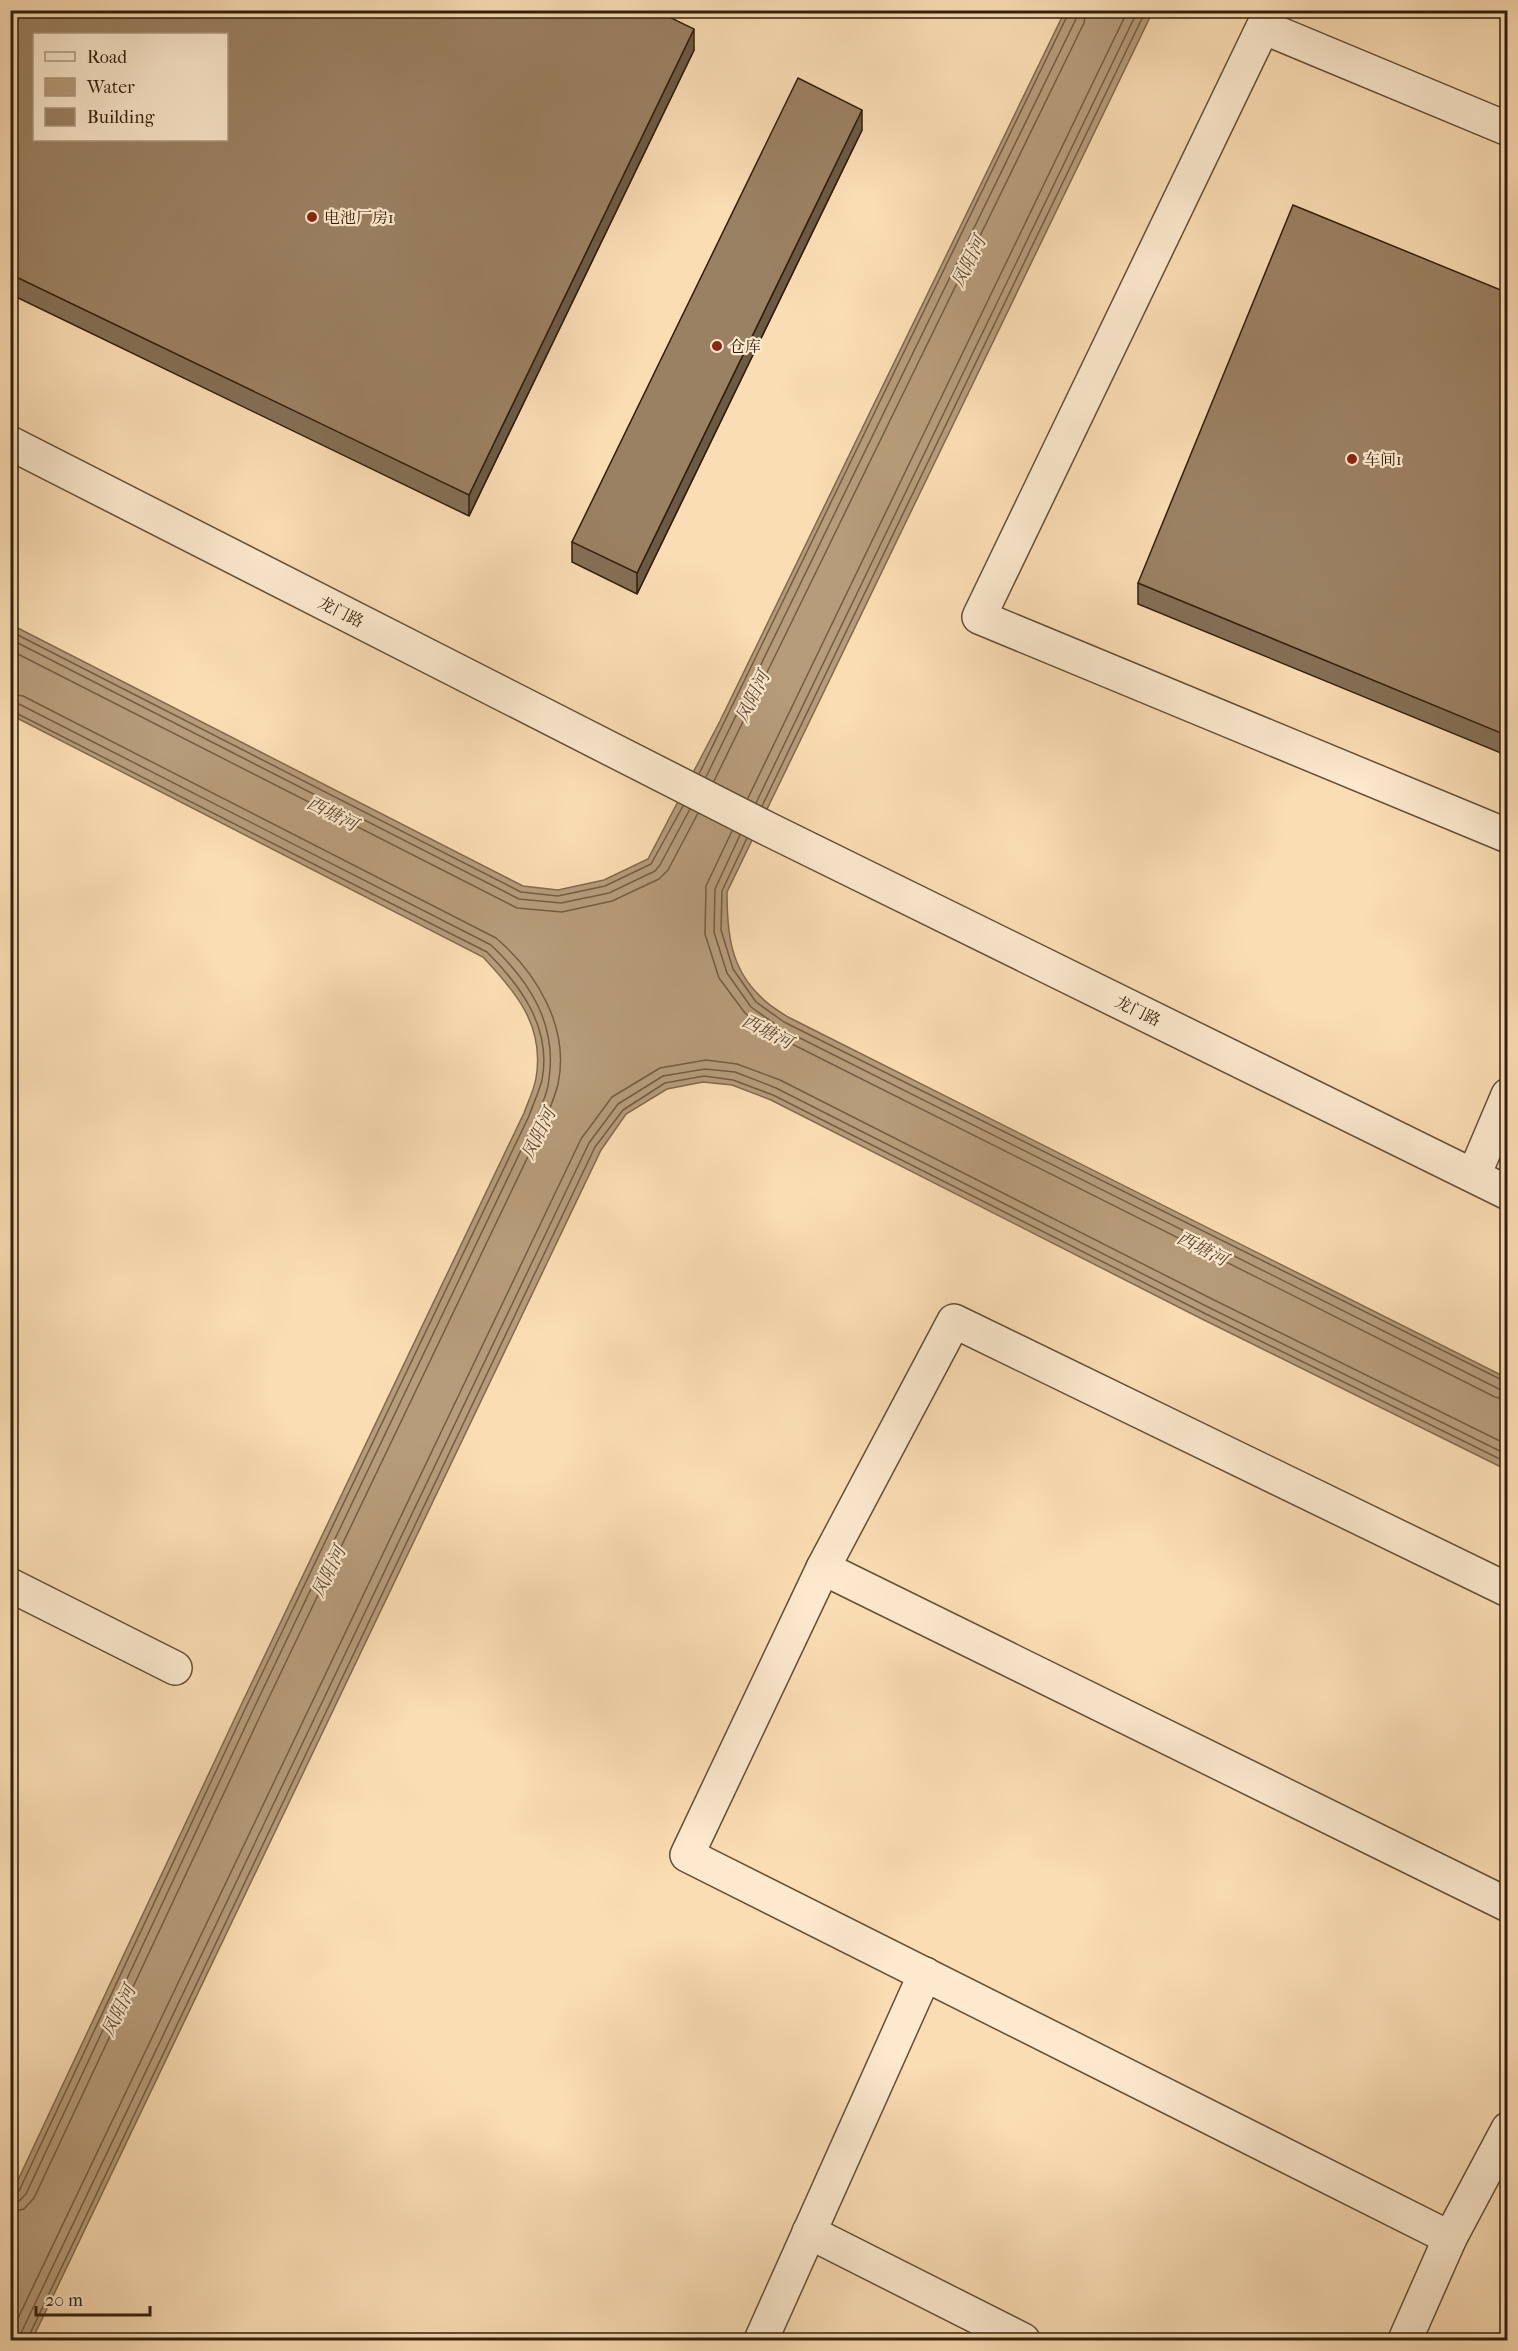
<svg xmlns="http://www.w3.org/2000/svg" width="1518" height="2351" font-family="'IM FELL French Canon','Noto Serif SC',serif">
	<rect width="100%" height="100%" fill="#fbddb4"/>
	<filter id="stains"><feTurbulence type="fractalNoise" baseFrequency=".00333" numOctaves="4"/><feColorMatrix values="0 0 0 0 .2 0 0 0 0 .09 0 0 0 0 .02 0 0 0 .5 -.17"/></filter>
	<radialGradient id="worn" r=".72"><stop offset=".6" stop-color="#630" stop-opacity="0"/><stop offset="1" stop-color="#630" stop-opacity=".3"/></radialGradient>
	<path fill="#b79c7b" stroke="#826a4e" stroke-width="1.5" d="M1065,11H1153L727,892C727,932 730,968 761,997C768,1005 779,1011 788,1017L1507,1378V1470L1202,1319L771,1100L732,1085L703,1082L667,1089L626,1114L601,1150L32,2340H11V2195L242,1703L524,1113C528,1102 534,1090 536,1078C545,1026 516,992 483,957L11,715L10,624L523,886L558,890L604,880L648,859L720,721Z"/>
	<g fill="none" stroke-linecap="round" stroke-linejoin="round">
		<g stroke="#745d43" stroke-width="1.5">
			<path d="M10,631L521,892L558,896L605,886L651,864L683,806"/>
			<path d="M10,639L519,899L561,903L609,893L655,871L660,865L690,809"/>
			<path d="M10,650L517,908L562,912L612,901L659,879L668,870L698,813"/>
			<path d="M10,694L23,696L496,938C537,973 570,1028 558,1084C555,1097 549,1110 544,1123L262,1712L34,2198L24,2209L10,2212"/>
			<path d="M10,703L19,704L491,945C530,982 557,1024 549,1079C548,1093 541,1107 536,1119L254,1708L26,2194L19,2201L10,2203"/>
			<path d="M10,710L487,952C521,986 552,1028 542,1080C539,1092 533,1104 529,1116L247,1705L19,2191L10,2195"/>
			<path d="M699,774L1070,10"/>
			<path d="M706,777L1076,19L1077,10"/>
			<path d="M714,781L1084,23L1086,10"/>
			<path d="M748,798L1128,10"/>
			<path d="M756,803L1138,10"/>
			<path d="M762,806L1146,10"/>
			<path d="M732,831L706,886L705,934L719,978L745,1013L778,1037L1495,1397L1508,1400"/>
			<path d="M740,835L715,889L714,932L727,973L751,1007L782,1029L1499,1389L1508,1391"/>
			<path d="M747,838L722,891L721,930L733,969L756,1002L784,1022L1508,1383"/>
			<path d="M10,2335L581,1139L612,1097L660,1068L706,1060L737,1064L780,1080L1212,1299L1508,1445"/>
			<path d="M19,2340L21,2333L589,1143L618,1104L663,1076L705,1069L735,1072L776,1088L1208,1307L1508,1455"/>
			<path d="M27,2340L595,1147L623,1110L665,1083L704,1076L733,1080L773,1095L1204,1313L1508,1463"/>
		</g>
		<g stroke="#644e35" stroke-width="36">
			<g id="minor">
				<path d="M1508,129L1263,27L979,617L1508,836"/>
				<path d="M10,443L768,829L1508,1193"/>
				<path d="M1474,1175L1508,1095"/>
				<path d="M823,1568L687,1855L1450,2238L1508,2129"/>
				<path d="M10,1585L175,1668"/>
				<path d="M1508,1590L954,1321L823,1568L1508,1905"/>
				<path d="M809,2232L1023,2340"/>
				<path d="M761,2340L925,1974"/>
				<path d="M1405,2340L1450,2238"/>
			</g>
		</g>
		<use href="#minor" stroke="#fce9ce" stroke-width="33"/>
	</g>
	<g fill="#856f55" stroke="#321e0b" stroke-width="1.5">
		<path d="M10,10L694,50L469,516L10,294Z"/>
		<path d="M862,130L637,594L572,562V542Z"/>
		<path d="M1508,293V756L1138,604V583Z"/>
	</g>
	<g fill="#6c5a45" stroke="#321e0b" stroke-width="1.5">
		<path d="M694,29V50L469,516V495Z"/>
		<path d="M862,110V130L637,594V573Z"/>
	</g>
	<g fill="#9b8163" stroke="#321e0b" stroke-width="1.5" fill-rule="evenodd">
		<path d="M10,10H655L694,29L469,495L10,274ZM34,34H226V140H34Z"/>
		<path d="M798,78L862,110L637,573L572,542Z"/>
		<path d="M1293,205L1508,293V736L1138,583Z"/>
	</g>
	<g fill="#8f2418" stroke="#fce9ce" stroke-width="2">
		<circle cx="312" cy="217" r="6"/>
		<circle cx="717" cy="346" r="6"/>
		<circle cx="1352" cy="459" r="6"/>
	</g>
	<g text-anchor="middle" dominant-baseline="central" stroke-width="4.5" stroke-linejoin="round" paint-order="stroke">
		<g font-size="16" fill="#321e0b" stroke="#fce9ce" text-anchor="start">
			<text x="324" y="217">电池厂房1</text>
			<text x="729" y="346">仓库</text>
			<text x="1364" y="459">车间1</text>
		</g>
		<g font-size="16" fill="#321e0b" stroke="#fce9ce">
			<text transform="translate(341 612) rotate(27)">龙门路</text>
			<text transform="translate(1138 1011) rotate(26)">龙门路</text>
		</g>
		<g font-size="18" font-style="italic" fill="#614a32" stroke="#fce9ce">
			<text transform="translate(969 262) rotate(-64)">凤阳河</text>
			<text transform="translate(753 697) rotate(-64)">凤阳河</text>
			<text transform="translate(332 814) rotate(27)">西塘河</text>
			<text transform="translate(767 1032) rotate(27)">西塘河</text>
			<text transform="translate(539 1134) rotate(-64)">凤阳河</text>
			<text transform="translate(1202 1249) rotate(27)">西塘河</text>
			<text transform="translate(329 1572) rotate(-64)">凤阳河</text>
			<text transform="translate(119 2011) rotate(-64)">凤阳河</text>
		</g>
	</g>
	<rect width="1518" height="2351" fill="none" stroke="#fbddb4" stroke-width="36"/>
	<rect x="12" y="12" width="1494" height="2327" fill="none" stroke="#321e0b" stroke-width="3"/>
	<rect x="18" y="18" width="1482" height="2315" fill="none" stroke="#321e0b" stroke-width="1.5"/>
	<rect x="33" y="33" width="195" height="108" fill="#fce9ce" stroke="#ab9880" stroke-width="1.5"/>
	<rect x="45" y="52" width="30" height="9" fill="#fce9ce" stroke="#ab9880" stroke-width="1.5"/>
	<text x="87" y="63" font-size="18" fill="#321e0b">Road</text>
	<rect x="45" y="78" width="30" height="18" fill="#b79c7b" stroke="#ab9880" stroke-width="1.5"/>
	<text x="87" y="93" font-size="18" fill="#321e0b">Water</text>
	<rect x="45" y="108" width="30" height="18" fill="#9b8163" stroke="#ab9880" stroke-width="1.5"/>
	<text x="87" y="123" font-size="18" fill="#321e0b">Building</text>
	<path d="M36 2306v9h114v-9" fill="none" stroke="#321e0b" stroke-width="3"/>
	<text x="45" y="2306" font-size="18" fill="#321e0b" stroke="#fce9ce" stroke-width="4.5" paint-order="stroke">20 m</text>
	<rect width="100%" height="100%" filter="url(#stains)"/>
	<rect width="100%" height="100%" fill="url(#worn)"/>
</svg>
